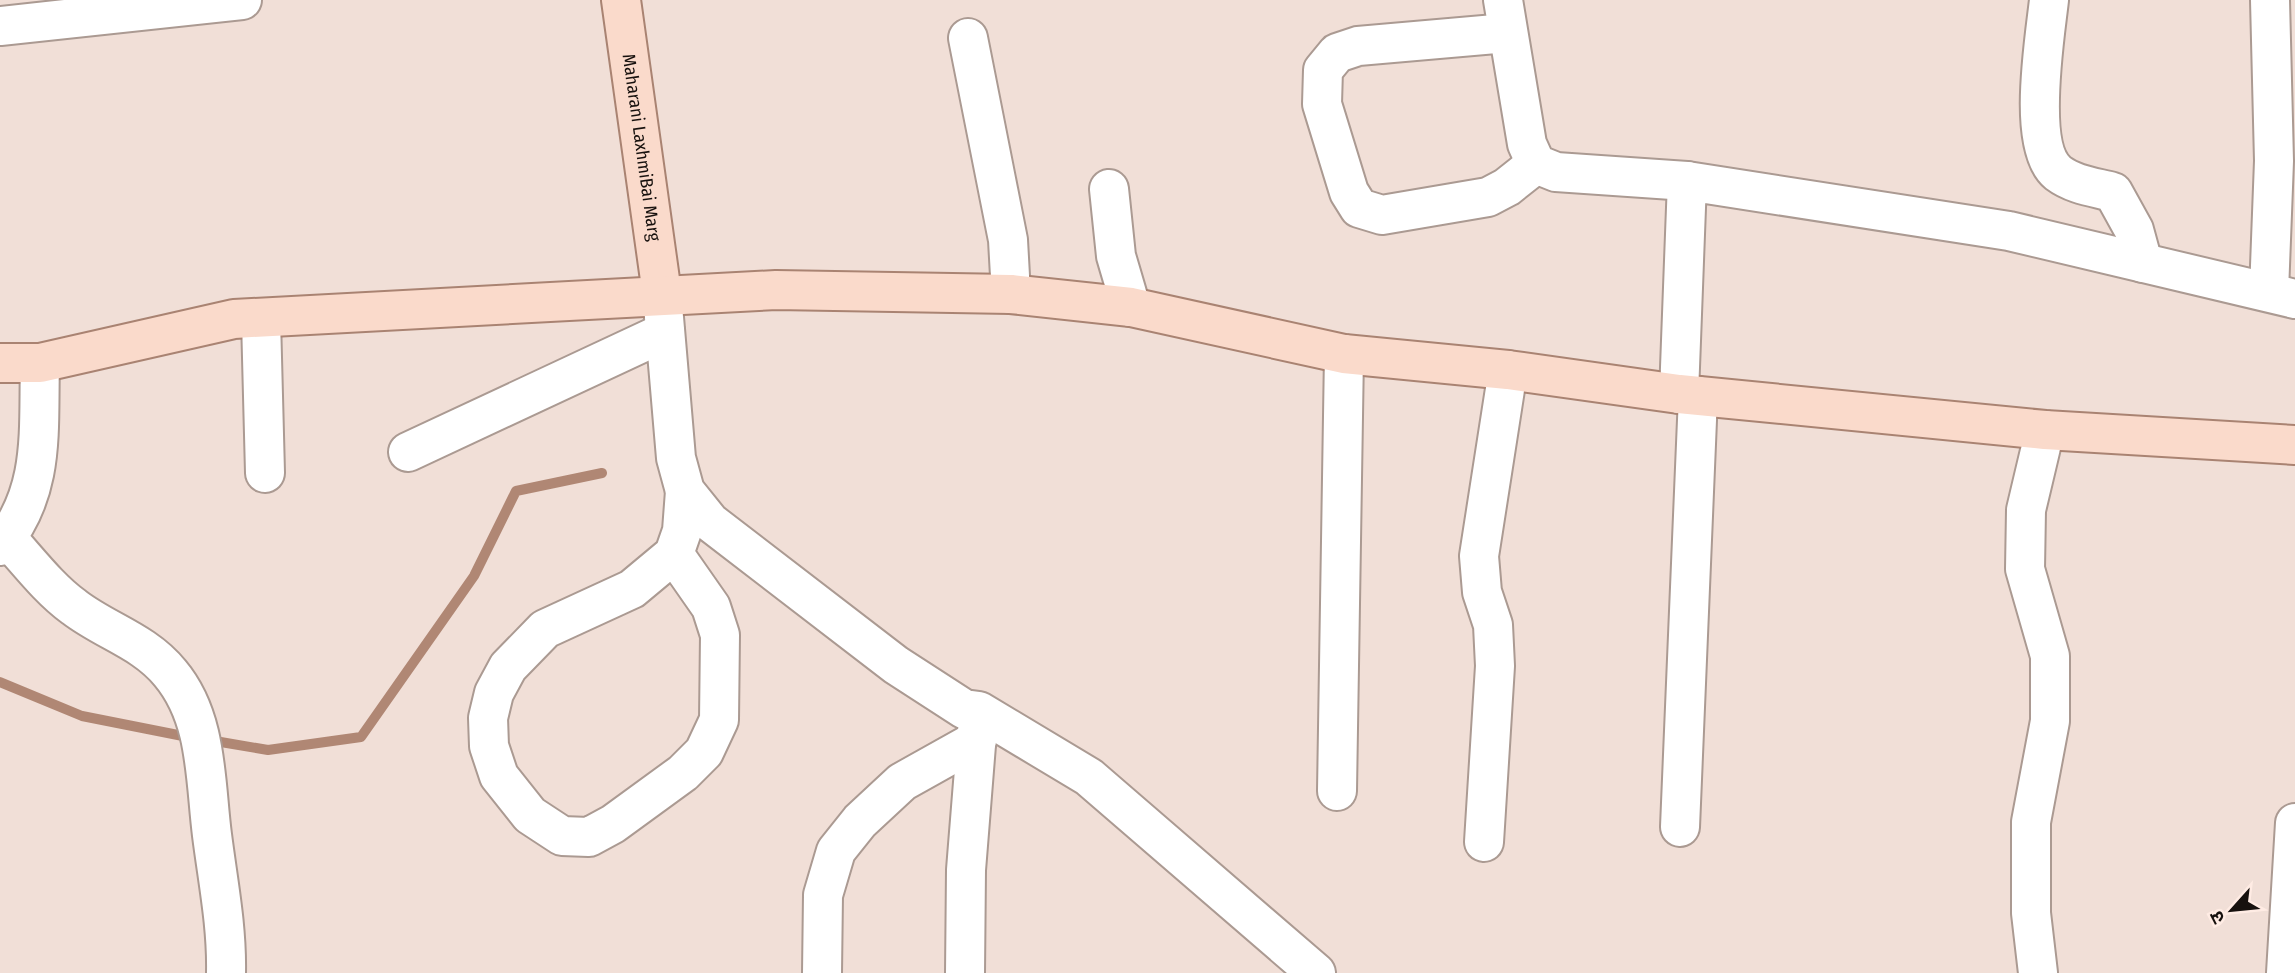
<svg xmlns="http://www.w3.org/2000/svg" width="2295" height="973" font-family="'Fira Sans Condensed','Noto Sans Devanagari',sans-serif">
	<rect width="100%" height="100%" fill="#f1dfd7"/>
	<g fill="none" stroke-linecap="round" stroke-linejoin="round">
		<g stroke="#b08774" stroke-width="10">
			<path d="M0,682L82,716L193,738"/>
			<path d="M209,740L268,750L361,737L474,576L516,491L602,473"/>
		</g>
		<g stroke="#ab9a92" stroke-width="42">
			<g id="minor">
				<path d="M1503,0L1527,144L1536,164L1556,172L1687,181"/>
				<path d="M2049,0C2045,37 2026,147 2058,173C2074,185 2094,187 2113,192L2134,230L2143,263"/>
				<path d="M0,26L242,0"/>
				<path d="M1507,33L1358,46L1337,53L1323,70L1322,104L1349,192L1359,208L1382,215L1488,197L1507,187L1536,164"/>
				<path d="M968,38L1008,240L1011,294"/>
				<path d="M1109,189L1116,256L1131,307"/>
				<path d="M2269,292L2274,161L2270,0"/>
				<path d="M662,294L676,458L685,491L710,522L896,665L964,709L979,711L1089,777L1316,973"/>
				<path d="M261,319L265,473"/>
				<path d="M1679,394L1687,181L2009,231L2295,299"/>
				<path d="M408,452L665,332"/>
				<path d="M7,538C28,561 49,589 74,607C105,631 144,641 170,673C208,718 205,780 212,835C218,882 227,926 226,973"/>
				<path d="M0,546C46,491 38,431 40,363"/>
				<path d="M674,554L711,607L720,635L719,720L704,752L683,773L613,824L589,837L562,836L530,815L499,776L489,746L488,718L494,693L508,667L545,629L632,589L674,554L682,531L685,491"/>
				<path d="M1337,791L1344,354"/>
				<path d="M1680,827L1698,396"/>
				<path d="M1484,842L1495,666L1493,625L1482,592L1479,556L1508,370"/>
				<path d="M822,973L823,895L836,851L860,821L902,782L977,740"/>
				<path d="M965,973L966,870L978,720"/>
				<path d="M2038,973L2031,913V822L2050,721V656L2025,569L2026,510L2045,430"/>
				<path d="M2286,973L2295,823"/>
			</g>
		</g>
		<g stroke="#a98372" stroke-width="42">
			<g id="major">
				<path id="s1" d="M621,0L662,294"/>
				<path d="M0,363H40L234,319L776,290L1011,294L1131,307L1344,354L1508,370L1679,394L2045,430L2295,445"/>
			</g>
		</g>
		<use href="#minor" stroke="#fff" stroke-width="38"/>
		<use href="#major" stroke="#fadacb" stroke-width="38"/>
	</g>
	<g text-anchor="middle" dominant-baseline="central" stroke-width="5" stroke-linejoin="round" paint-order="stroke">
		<g font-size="18" fill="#17110e" stroke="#ffece4">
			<text stroke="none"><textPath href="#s1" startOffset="149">Maharani LaxhmiBai Marg</textPath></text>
		</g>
	</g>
	<g transform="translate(2232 910) rotate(243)" stroke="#ffece4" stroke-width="5" paint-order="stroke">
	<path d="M0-5L12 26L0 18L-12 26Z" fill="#17110e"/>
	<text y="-10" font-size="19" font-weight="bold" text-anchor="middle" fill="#17110e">उ</text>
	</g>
</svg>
